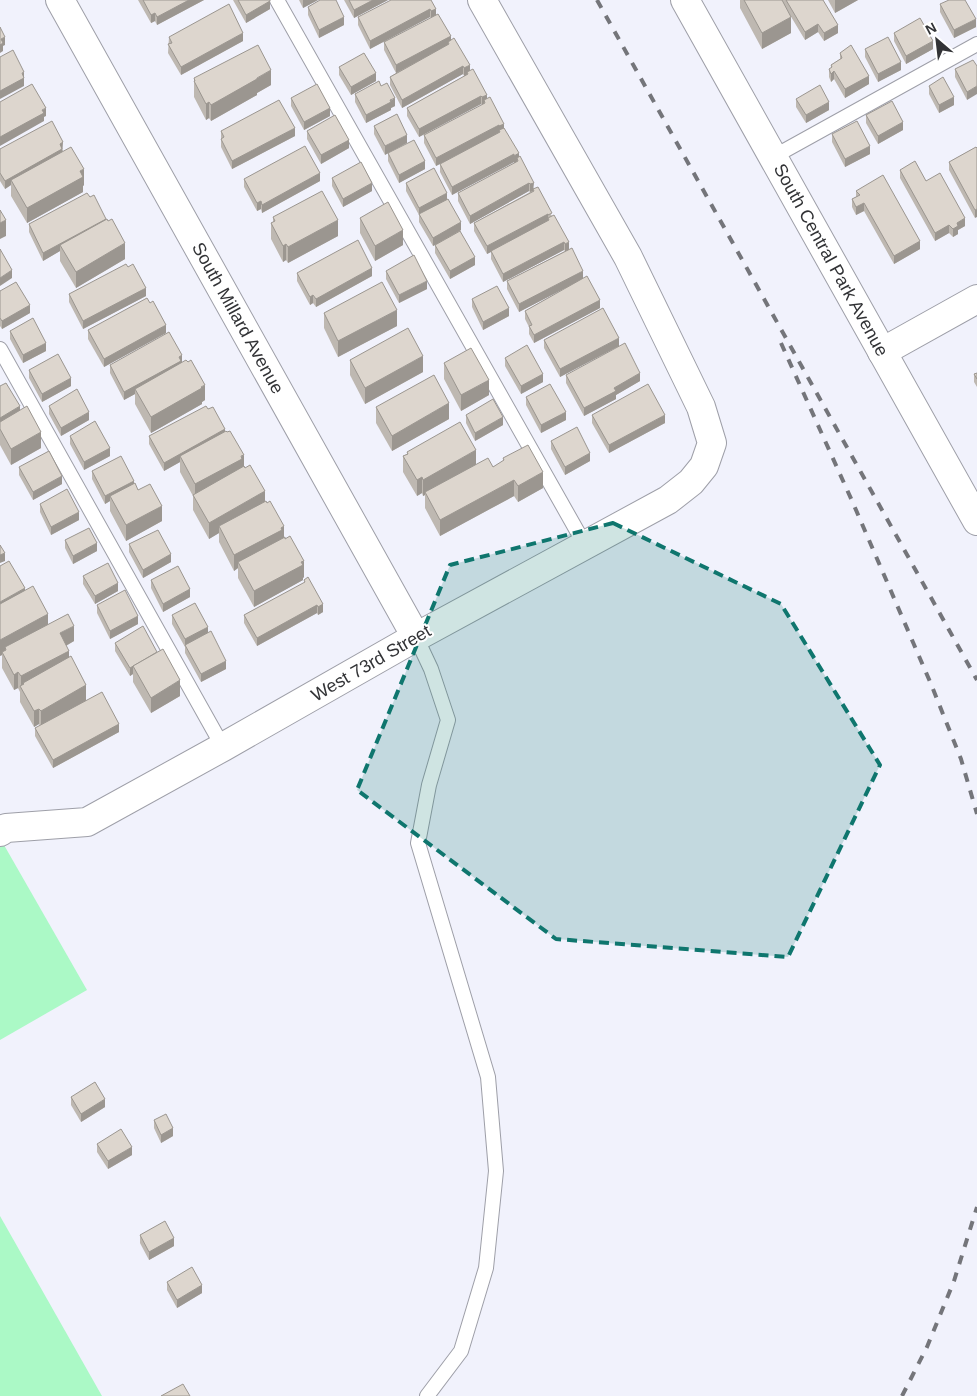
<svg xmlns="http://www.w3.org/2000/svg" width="977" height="1396" font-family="Helvetica,sans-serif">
	<rect width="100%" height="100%" fill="#f1f2fc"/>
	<g fill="#abf9c6">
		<path d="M4,845L87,990L0,1040V847Z"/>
		<path d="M0,1216L102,1396H0Z"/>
	</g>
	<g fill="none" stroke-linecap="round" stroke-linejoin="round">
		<g stroke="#9e9fa8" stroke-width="16">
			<g id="lane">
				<path d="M277,0L585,545"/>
				<path d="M773,157L977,44"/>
				<path d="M0,349L223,747"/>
				<path d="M416,637L431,669L448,720L429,785L418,843L488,1077L496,1171L486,1268L461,1351L427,1396"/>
			</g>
		</g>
		<g stroke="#9e9fa8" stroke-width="30">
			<g id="street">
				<path d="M60,0L416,637"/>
				<path d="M685,0L977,521"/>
				<path d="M882,352L977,299"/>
				<path d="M0,832L6,828L87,822L223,747L416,637L668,500L691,482L704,466L712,443L701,407L628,257L482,0"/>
			</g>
		</g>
		<use href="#lane" stroke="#fff" stroke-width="14"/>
		<use href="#street" stroke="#fff" stroke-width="28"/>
		<g stroke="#74757a" stroke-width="4" stroke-dasharray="9 9" stroke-linecap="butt">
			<path d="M597,0L977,680"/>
			<path d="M781,343L853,503L931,684L961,759L977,814"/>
			<path d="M902,1396L927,1347L954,1281L977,1207"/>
		</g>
	</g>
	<g fill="#beb8b1">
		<path d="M138,0H204L157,25L155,21L151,23Z"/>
		<path d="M233,0H270V9L246,23Z"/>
		<path d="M299,0H318L303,8Z"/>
		<path d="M344,0H388L354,18Z"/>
		<path d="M431,0L436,15L504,128L534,189L552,216L583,278L600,308L534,343L529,334V327L525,319V311L576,282L519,312L507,289V281L565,251L564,250L503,282L491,259V252L487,254L474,231V223L530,192L529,191L470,224L458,201V193L514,163V162L452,195L440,172V164L471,147L436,166L424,143V135L482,105L481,104L419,137L407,116V108L464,76L463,74L402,108L390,85V77L396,73L384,50V42L431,18L430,17L370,49L358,25V17Z"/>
		<path d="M740,0H823L838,33L824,41L818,32L805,40L790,15L791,33L762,49L740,8Z"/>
		<path d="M828,0H858L835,13Z"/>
		<path d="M940,4L976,27L954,38L940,12Z"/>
		<path d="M308,7L344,25L319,38L308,15Z"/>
		<path d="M894,33L933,49L906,64L894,41Z"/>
		<path d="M169,37L243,41L181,75L168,53Z"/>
		<path d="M865,49L901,70L878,82L865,57Z"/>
		<path d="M840,53L869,84L845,98L834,79L831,82L829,77V69L831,68V65L840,59Z"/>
		<path d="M977,66L967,100L955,77V69Z"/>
		<path d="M339,67L376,81L351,95L339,75Z"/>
		<path d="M194,78L271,85L257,93V95L211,121L209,118L206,120L194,97Z"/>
		<path d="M381,86L395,106L391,108V110L366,123L355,102V94Z"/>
		<path d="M929,86L954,105L939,113L929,94Z"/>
		<path d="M291,98L330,116L304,130L291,106Z"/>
		<path d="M796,99L829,110L806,123L796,107Z"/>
		<path d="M397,114L385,155L374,134V126Z"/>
		<path d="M866,115L903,130L878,144L866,123Z"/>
		<path d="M221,131L295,136L232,169L221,147Z"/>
		<path d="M307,131L349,148L321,164L307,139Z"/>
		<path d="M832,134L870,154L845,167L832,142Z"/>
		<path d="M976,147L975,218L949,170V162Z"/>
		<path d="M0,149L63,150L62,152L84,185L83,186V192L27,223L11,196V185L5,189L0,181Z"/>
		<path d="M388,153L425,169L399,183L388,161Z"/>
		<path d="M900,170L926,181L965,226L958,230V234L953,237L949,233L935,241L900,178Z"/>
		<path d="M332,178L372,191L343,207L332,186Z"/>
		<path d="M244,179L320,181L262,213L261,209L257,211L244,187Z"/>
		<path d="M406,183L447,199L461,230L460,231L475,265L450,279L435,253V245L449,237L433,246L419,222V215L406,191Z"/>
		<path d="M856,191L920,249L894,264L864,211L856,215L852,207V199L856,197Z"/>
		<path d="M90,197L106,220L125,259L76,288L60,261V251L43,261L29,232V224Z"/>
		<path d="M273,217L338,236L288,263L286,260L283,262L271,239V223L273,222Z"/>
		<path d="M360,218L403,245L375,261L360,233Z"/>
		<path d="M128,267L146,296L83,329L69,302V294Z"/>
		<path d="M386,271L427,289L399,303L386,279Z"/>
		<path d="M297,273L372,276L316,307L313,303L310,305L297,281Z"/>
		<path d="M0,291L30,313L2,329L0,326Z"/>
		<path d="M472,299L509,316L483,330L472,307Z"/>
		<path d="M324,313L397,326L338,357L324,328Z"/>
		<path d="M88,330L166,333L104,367L88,339Z"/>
		<path d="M10,331L46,351L23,363L10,339Z"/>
		<path d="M544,340L619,346L560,377L544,348Z"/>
		<path d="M505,358L543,382L521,394L505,366Z"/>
		<path d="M350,360L423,372L365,404L350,375Z"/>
		<path d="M182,362L205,400L202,402V404L151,433L135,404V394L124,400L110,373V365Z"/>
		<path d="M444,363L489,395L461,411L444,379Z"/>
		<path d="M29,370L71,386L42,402L29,378Z"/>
		<path d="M977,373V387L974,382V374Z"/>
		<path d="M566,375L640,381L616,395V399L584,416L566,383Z"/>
		<path d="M0,386L41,448L11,465L0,445Z"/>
		<path d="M526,397L566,420L541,433L526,405Z"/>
		<path d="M49,406L89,420L61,436L49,414Z"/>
		<path d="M376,407L449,419L392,451L376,423Z"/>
		<path d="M208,409L225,431L244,466L284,537L304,577L303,578V580L254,607L238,578V568L234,571L219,542V533L209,539L193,510V496L180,472V462L164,471L149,444V436Z"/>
		<path d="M466,415L503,425L475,441L466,423Z"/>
		<path d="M592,415L665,423L609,453L592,423Z"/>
		<path d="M70,436L110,456L84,470L70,444Z"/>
		<path d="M551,441L590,461L565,475L551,449Z"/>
		<path d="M407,452L476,465L493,467L503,461V458L543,488L518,502L514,496L440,536L425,508V495L423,496L422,493L417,496L403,472V456L407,454Z"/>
		<path d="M19,467L62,484L33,500L19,475Z"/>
		<path d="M92,471L134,483L138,490L162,521L126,541L110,511V501L105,504L92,479Z"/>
		<path d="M40,504L79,520L51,535L40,512Z"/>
		<path d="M65,540L97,551L73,564L65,548Z"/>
		<path d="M129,544L171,562L143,578L129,552Z"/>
		<path d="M83,576L118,591L95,604L83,584Z"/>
		<path d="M151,580L190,597L163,612L151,588Z"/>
		<path d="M304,580L323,612L318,615L317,613L257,646L244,623V615L304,583Z"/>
		<path d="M25,591L48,624L74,641L66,646L69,657L86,701L119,732L53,768L35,736V728L40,726L39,724L34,727L20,702V692L18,688L14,690L2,668V655L0,656Z"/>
		<path d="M97,605L138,624L110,639L97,613Z"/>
		<path d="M172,615L208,633L226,669L201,682L185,653V647L172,624Z"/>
		<path d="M115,643L180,696L151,713L133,682V674L130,676L115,651Z"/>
		<path d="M71,1097L105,1107L81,1122L71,1105Z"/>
		<path d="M154,1120L173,1136L161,1143L154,1128Z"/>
		<path d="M97,1144L132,1155L108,1169L97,1152Z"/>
		<path d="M140,1235L174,1246L149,1260L140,1243Z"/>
		<path d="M167,1282L202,1293L177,1308L167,1290Z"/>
	</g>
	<g fill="#9b9690">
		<path d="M189,0H204L157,25V17Z"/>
		<path d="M303,0H318L303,8Z"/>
		<path d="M373,0H388L354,18V10Z"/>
		<path d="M835,0H858L835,13Z"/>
		<path d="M270,1V9L246,23V15Z"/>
		<path d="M430,9V17L370,49V41Z"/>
		<path d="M436,9V17L431,19V11Z"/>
		<path d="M155,13V21L151,23V15Z"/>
		<path d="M344,17V25L319,38V30Z"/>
		<path d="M791,17V33L762,49V33Z"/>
		<path d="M976,19V27L954,38V30Z"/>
		<path d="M818,24V32L805,40V32Z"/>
		<path d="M838,25V33L824,41V33Z"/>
		<path d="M243,33V41L181,75V67Z"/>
		<path d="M451,36V44L448,42V45L396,73V65Z"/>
		<path d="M5,37V45L3,46V51L0,53V45L1,39Z"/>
		<path d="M933,41V49L906,64V56Z"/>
		<path d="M901,62V70L878,82V74Z"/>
		<path d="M470,65V73L467,72V75L464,76V68Z"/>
		<path d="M463,66V74L402,108V100Z"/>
		<path d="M271,70V85L257,93V95L211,121V105Z"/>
		<path d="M834,71V79L831,82V74Z"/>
		<path d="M24,72V86L0,99V91Z"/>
		<path d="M376,73V81L351,95V87Z"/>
		<path d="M869,76V84L845,98V89Z"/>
		<path d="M977,86V94L967,100V92Z"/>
		<path d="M487,95V103L484,100V104L482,105V97Z"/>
		<path d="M481,96V104L419,137V129Z"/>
		<path d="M954,97V105L939,113V105Z"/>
		<path d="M395,98V106L391,108V110L366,123V115Z"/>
		<path d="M209,102V118L206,120V104Z"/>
		<path d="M829,102V110L806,123V115Z"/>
		<path d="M46,108V116L44,117V121L0,146V137Z"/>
		<path d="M330,108V116L304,130V122Z"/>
		<path d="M903,122V130L878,144V136Z"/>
		<path d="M504,124V132H500L499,130V134V126Z"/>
		<path d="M499,125V133L436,166V158Z"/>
		<path d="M295,128V136L232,169V161Z"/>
		<path d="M407,135V143L385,155V146Z"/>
		<path d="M349,140V148L321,164V155Z"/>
		<path d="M63,142L62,157L11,180V185L5,189V181Z"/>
		<path d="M870,146V154L845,167V159Z"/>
		<path d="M519,153V161L517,158V162L514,164V156Z"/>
		<path d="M514,154V162L452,195V187Z"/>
		<path d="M425,161V169L399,183V175Z"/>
		<path d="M84,169V185L83,186V192L27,223V208L80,171Z"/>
		<path d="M320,173V181L262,213V205Z"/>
		<path d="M372,183V191L343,207V199Z"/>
		<path d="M529,183V191L470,224V216Z"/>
		<path d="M534,183L533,191L530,192V184Z"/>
		<path d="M447,193V201L419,214V208Z"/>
		<path d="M261,201V209L257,211V203Z"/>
		<path d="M864,203V211L856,215V207Z"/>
		<path d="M977,209V217L975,218V210Z"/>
		<path d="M548,214V222L487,254V246Z"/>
		<path d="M965,218V226L958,230V234L953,237V229L957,223Z"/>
		<path d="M106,219V227L60,245V251L43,261V253Z"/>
		<path d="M6,220V236L0,239V223Z"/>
		<path d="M338,220V236L288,263V247Z"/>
		<path d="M461,222V230L433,246V238Z"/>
		<path d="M949,225V233L935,241V233Z"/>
		<path d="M403,230V245L375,261V246Z"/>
		<path d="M920,241V249L894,264V256Z"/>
		<path d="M564,242V250L503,282V274Z"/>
		<path d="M569,242V250L565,252V244Z"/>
		<path d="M125,243V259L76,288V272Z"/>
		<path d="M286,244V260L283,262V246Z"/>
		<path d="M475,257V265L450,279V271Z"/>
		<path d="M372,268V276L316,307V299Z"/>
		<path d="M12,270V278L0,286V278Z"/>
		<path d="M583,271V279L519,312V304Z"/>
		<path d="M427,281V289L399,303V295Z"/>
		<path d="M146,288V296L83,329V321Z"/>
		<path d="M313,295V303L310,305V297Z"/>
		<path d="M600,300V308L534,343V335Z"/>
		<path d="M30,305V313L2,329V321Z"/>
		<path d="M509,308V316L483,330V322Z"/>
		<path d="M397,310V326L338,357V341Z"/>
		<path d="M166,325V333L104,367V359Z"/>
		<path d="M619,338V346L560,377V369Z"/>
		<path d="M46,343V351L23,363V355Z"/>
		<path d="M182,355V363L135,389V394L124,400V392Z"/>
		<path d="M423,356V372L365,404V388Z"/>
		<path d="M640,373V381L616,395V399L584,416V408L614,388Z"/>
		<path d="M543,374V382L521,394V386Z"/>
		<path d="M71,378V386L42,402V394Z"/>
		<path d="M489,380V395L461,411V395Z"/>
		<path d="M205,385V400L202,402V404L151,433V417Z"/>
		<path d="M449,403V419L392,451V436Z"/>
		<path d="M20,406V414L0,426V418Z"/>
		<path d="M89,412V420L61,436V428Z"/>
		<path d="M566,412V420L541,433V425Z"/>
		<path d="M665,415V423L609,453V445Z"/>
		<path d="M503,417V425L475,441V433Z"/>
		<path d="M225,429V437L180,456V462L164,471V463Z"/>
		<path d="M41,432V448L11,465V449Z"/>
		<path d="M110,448V456L84,470V462Z"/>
		<path d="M476,450V465L425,492V495L423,496V480Z"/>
		<path d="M590,453V461L565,475V467Z"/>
		<path d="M244,455V470L242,475L195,500V484Z"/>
		<path d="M543,472V488L518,502V486Z"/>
		<path d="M62,476V484L33,500V492Z"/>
		<path d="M422,477V493L417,496V480Z"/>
		<path d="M514,480V496L440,536V520Z"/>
		<path d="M134,481V489L110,496V501L105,504V496Z"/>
		<path d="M265,491V507L219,526V533L209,539V523Z"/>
		<path d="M162,506V521L126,541V525Z"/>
		<path d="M79,512V520L51,535V527Z"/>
		<path d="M284,526V542L238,562V568L234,571V555Z"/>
		<path d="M97,543V551L73,564V556Z"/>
		<path d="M5,553V561L0,563V555Z"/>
		<path d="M171,554V562L143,578V570Z"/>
		<path d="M304,561V577L303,578V580L254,607V591Z"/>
		<path d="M118,583V591L95,604V596Z"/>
		<path d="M25,588V596L0,610V602Z"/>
		<path d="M190,589V597L163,612V604Z"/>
		<path d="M323,604V612L318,615V607Z"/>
		<path d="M317,605V613L257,646V638Z"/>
		<path d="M48,614V630L6,650L5,647V653L2,652V655L0,656V640Z"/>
		<path d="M138,616V624L110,639V631Z"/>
		<path d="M74,626V641L60,649V633Z"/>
		<path d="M208,627V635L185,646V639Z"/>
		<path d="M69,651V666L24,684L23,683V691L21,686V676Z"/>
		<path d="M226,661V669L201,682V674Z"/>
		<path d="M133,666V674L130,676V668Z"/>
		<path d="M18,672V688L14,690V675Z"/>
		<path d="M180,680V696L151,713V698Z"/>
		<path d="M86,685V701L41,726V711Z"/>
		<path d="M39,709V724L34,727V711Z"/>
		<path d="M119,724V732L53,768V760Z"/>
		<path d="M105,1099V1107L81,1122V1114Z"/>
		<path d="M173,1128V1136L161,1143V1135Z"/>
		<path d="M132,1147V1155L108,1169V1161Z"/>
		<path d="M174,1238V1246L149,1260V1252Z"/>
		<path d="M202,1285V1293L177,1308V1300Z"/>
	</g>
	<g fill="#ddd6ce" stroke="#9b9690">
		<path d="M143,0H189L157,17L155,13L151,15Z"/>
		<path d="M238,0H270V1L246,15Z"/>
		<path d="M320,0H336L344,17L319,30L308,7Z"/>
		<path d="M349,0H373L354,10Z"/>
		<path d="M391,0H431L436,9L431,11L430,9L370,41L358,17Z"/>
		<path d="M744,0H782L791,17L762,33Z"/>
		<path d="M786,0H823L838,25L824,33L818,24L805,32Z"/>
		<path d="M949,0H965L976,19L954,30L940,4Z"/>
		<path d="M229,4L243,33L181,67L168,44L172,43L169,37Z"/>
		<path d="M438,14L451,36L396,65L384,42Z"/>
		<path d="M920,18L933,41L906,56L894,33Z"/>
		<path d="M0,27L5,37L1,39L3,43L0,45Z"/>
		<path d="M888,37L901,62L878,74L865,49Z"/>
		<path d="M454,38L470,65L464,68L463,66L402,100L390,77L449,44L448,42Z"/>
		<path d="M258,45L271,70L257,78V79L211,105L209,102L206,104L194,81H195L194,78Z"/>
		<path d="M851,45L869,76L845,89L834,71L831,74L829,69L832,67L831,65L842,58L840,53Z"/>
		<path d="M13,50L24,72L22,73L24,78L0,91V57Z"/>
		<path d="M364,53L376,73L351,87L339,67Z"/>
		<path d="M973,60L977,66V86L967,92L955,69Z"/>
		<path d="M473,69L487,95L482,97L481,96L419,129L407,108L468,74L467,72Z"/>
		<path d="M943,77L954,97L939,105L929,86Z"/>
		<path d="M379,81L381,86L387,83L395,98L390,100L391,102L366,115L355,94Z"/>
		<path d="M32,84L46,108L42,110L44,113L0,137V102Z"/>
		<path d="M317,84L330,108L304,122L291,98Z"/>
		<path d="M820,85L829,102L806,115L796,99Z"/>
		<path d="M490,97L504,124L499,126V125L436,158L424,135L485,103L484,100Z"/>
		<path d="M279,100L295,128L232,161L221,139L224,137L221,131Z"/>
		<path d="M892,101L903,122L878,136L866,115Z"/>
		<path d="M397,114L407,135L385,146L374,126Z"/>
		<path d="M335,115L349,140L321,155L307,131Z"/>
		<path d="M52,121L63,142L60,144L62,149L5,181L0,173V149Z"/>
		<path d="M857,121L870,146L845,159L832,134Z"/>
		<path d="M504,128L519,153L514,156V154L452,187L440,164L500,132L499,130Z"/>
		<path d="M414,140L425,161L399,175L388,153Z"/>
		<path d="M305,146L320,173L262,205L261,201L257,203L244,179Z"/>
		<path d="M71,147L84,169L80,171L83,177L27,208L11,180Z"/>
		<path d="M976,147L977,148V209L975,210L949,162Z"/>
		<path d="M520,156L534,183L530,184L529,183L470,216L458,193L518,161L517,158Z"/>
		<path d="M915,161L926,181L940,173L965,218L957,223L958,226L953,229L949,225L935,233L900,170Z"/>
		<path d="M361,162L372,183L343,199L332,178Z"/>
		<path d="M434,168L447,193L419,208L406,183Z"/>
		<path d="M883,175L920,241L894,256L864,203L856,207L852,199L860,195L856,191Z"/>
		<path d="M538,187L552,213L548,215V214L487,246L474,223L534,191L533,189Z"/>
		<path d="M322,191L338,220L288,247L286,244L283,246L271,223L275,221L273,217Z"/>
		<path d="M87,193L90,197L94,195L106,219L43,253L29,224Z"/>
		<path d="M448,199L461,222L433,238L419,214Z"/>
		<path d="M388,202L403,230L375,246L360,218Z"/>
		<path d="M0,210L6,220L0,223Z"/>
		<path d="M554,215L569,242L565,244L564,242L503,274L491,251L549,220L548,218Z"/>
		<path d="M107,219L108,221L112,219L125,243L76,272L60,245Z"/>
		<path d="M460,231L475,257L450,271L435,245Z"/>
		<path d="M358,240L372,268L316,299L313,295L310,297L297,273Z"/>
		<path d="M572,248L583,271L519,304L507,281Z"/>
		<path d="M0,249L12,270L0,278Z"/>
		<path d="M414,255L427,281L399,295L386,271Z"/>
		<path d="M126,264L128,267L133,264L146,288L83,321L69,294Z"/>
		<path d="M587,276L600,300L534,335L529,326L532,325L525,311Z"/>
		<path d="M16,282L30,305L2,321L0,318V291Z"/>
		<path d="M382,282L397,310L338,341L324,313Z"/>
		<path d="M497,286L509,308L483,322L472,299Z"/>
		<path d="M147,298L150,303L153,301L166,325L104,359L88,330Z"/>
		<path d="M603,308L619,338L560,369L544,340Z"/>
		<path d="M33,318L46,343L23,355L10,331Z"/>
		<path d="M408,328L423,356L365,388L350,360Z"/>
		<path d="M169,332L182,355L179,357L181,361L124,392L110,365Z"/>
		<path d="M625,343L640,373L614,388L616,391L584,408L566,375Z"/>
		<path d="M527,345L543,374L521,386L505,358Z"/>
		<path d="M471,348L489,380L461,395L444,363Z"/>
		<path d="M58,354L71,378L42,394L29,370Z"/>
		<path d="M186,360L188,362L191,360L205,385L201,387L202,388L151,417L135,389Z"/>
		<path d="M977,373V379L974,374Z"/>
		<path d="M434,375L449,403L392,436L376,407Z"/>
		<path d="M6,383L20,406L0,418V386Z"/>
		<path d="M550,384L566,412L541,425L526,397Z"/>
		<path d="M648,384L665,415L609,445L592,415Z"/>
		<path d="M77,389L89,412L61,428L49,406Z"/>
		<path d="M493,399L503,417L475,433L466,415Z"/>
		<path d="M27,406L41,432L11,449L0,429V422Z"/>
		<path d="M206,406L208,409L213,407L225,429L164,463L149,436Z"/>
		<path d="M95,421L110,448L84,462L70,436Z"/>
		<path d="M460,422L476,450L423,480L422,477L417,480L403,456L408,454L407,452Z"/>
		<path d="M577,427L590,453L565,467L551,441Z"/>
		<path d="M226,431L227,432L230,431L244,455L241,456L242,459L195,484L180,456Z"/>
		<path d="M528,445L543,472L518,486L514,480L440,520L425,492L488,458L493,467L504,460L503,458Z"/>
		<path d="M49,451L62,476L33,492L19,467Z"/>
		<path d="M121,456L134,481L105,496L92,471Z"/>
		<path d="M250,465L265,491L209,523L193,495L244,466L245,468Z"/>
		<path d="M135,483L138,490L150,484L162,506L126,525L110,496Z"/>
		<path d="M67,489L79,512L51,527L40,504Z"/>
		<path d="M266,501L267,503L270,501L284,526L281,528L282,530L234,555L219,526Z"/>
		<path d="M89,528L97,543L73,556L65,540Z"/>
		<path d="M158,530L171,554L143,570L129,544Z"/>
		<path d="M290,536L304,561L301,562L303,565L254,591L238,562L285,537V539Z"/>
		<path d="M0,545L5,553L0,555Z"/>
		<path d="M9,561L25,588L0,602V566Z"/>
		<path d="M108,563L118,583L95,596L83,576Z"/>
		<path d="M178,566L190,589L163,604L151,580Z"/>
		<path d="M308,577L323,604L318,607L317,605L257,638L244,615L305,582L304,580Z"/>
		<path d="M33,586L48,614L0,640V604Z"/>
		<path d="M125,590L138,616L110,631L97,605Z"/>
		<path d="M195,603L208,627L185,639L172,615Z"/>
		<path d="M68,614L74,626L60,633L69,651L21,676L18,672L14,675L2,652L6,650L5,647Z"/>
		<path d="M143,626L157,652L130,668L115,643Z"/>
		<path d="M211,631L226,661L201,674L185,645Z"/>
		<path d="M163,649L180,680L151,698L133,666Z"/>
		<path d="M71,656L86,685L41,711L39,709L34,711L20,686L24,684L23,683Z"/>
		<path d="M102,692L119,724L53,760L35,728Z"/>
		<path d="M95,1082L105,1099L81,1114L71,1097Z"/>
		<path d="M166,1114L173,1128L161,1135L154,1120Z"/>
		<path d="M121,1129L132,1147L108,1161L97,1144Z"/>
		<path d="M165,1221L174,1238L149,1252L140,1235Z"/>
		<path d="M192,1267L202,1285L177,1300L167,1282Z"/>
		<path d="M183,1384L190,1396H161Z"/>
	</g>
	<path fill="#0f766e" fill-opacity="0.2" stroke="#0f766e" stroke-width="4" stroke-dasharray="10 6" stroke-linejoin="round" d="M613,523L781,604L880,765L788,957L556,939L357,790L450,565Z"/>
	<g text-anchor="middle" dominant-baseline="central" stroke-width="4" stroke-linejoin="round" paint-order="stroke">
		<g font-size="18" fill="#323336" stroke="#fff">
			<text transform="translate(831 260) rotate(61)">South Central Park Avenue</text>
			<text transform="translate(238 318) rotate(61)">South Millard Avenue</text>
			<text transform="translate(371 663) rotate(-30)">West 73rd Street</text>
		</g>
	</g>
	<g transform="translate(937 40) rotate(332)" stroke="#ffffff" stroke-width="4" paint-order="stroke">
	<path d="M0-4L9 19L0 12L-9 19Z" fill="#323336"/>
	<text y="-8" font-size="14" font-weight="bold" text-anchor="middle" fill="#323336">N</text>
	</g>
</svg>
